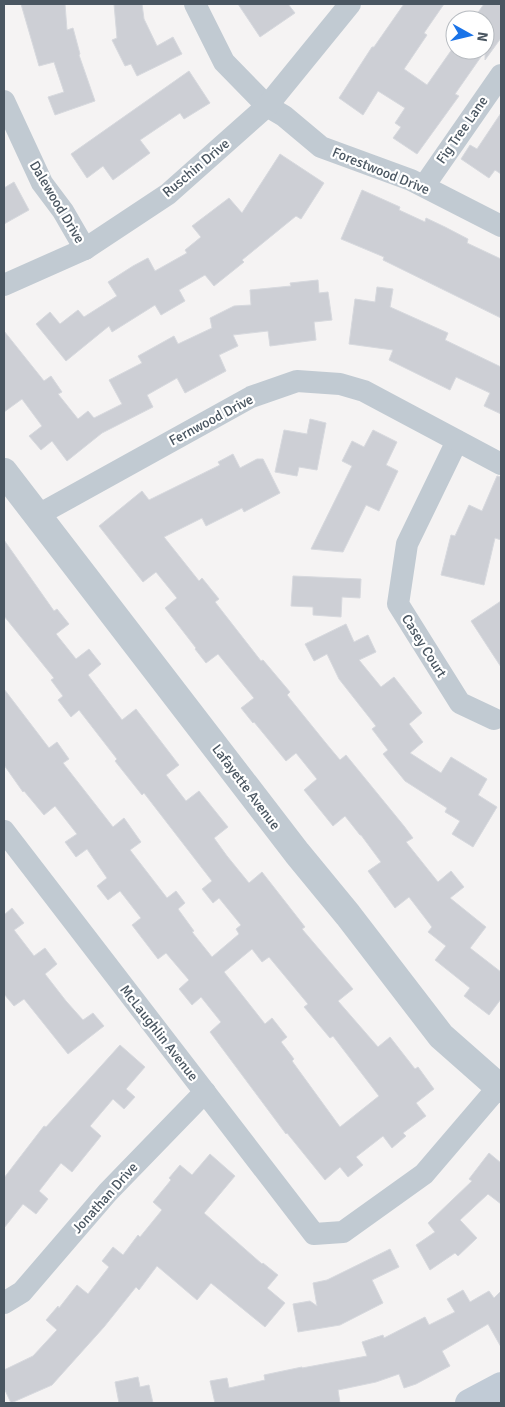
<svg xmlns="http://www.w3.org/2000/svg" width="505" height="1407" font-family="Signika,sans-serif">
	<rect width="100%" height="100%" fill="#f5f3f3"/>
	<g fill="#cdcfd5" stroke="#d7d9de" fill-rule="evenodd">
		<path d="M21,4H65L67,30L73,28L80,54L79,55L95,101L55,115L48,97L64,92L54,62L39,66Z"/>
		<path d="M114,4H142L144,19L157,46L173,37L182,54L137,76L131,64L125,66L112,40L117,38Z"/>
		<path d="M238,4H288L295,13L260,37Z"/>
		<path d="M404,4H444L424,33L427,35L404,69L427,85L455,45V50H485V19L477,14L484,4H501V38L485,60V51L455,94L459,96L417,154L393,138L401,127L395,123L405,108L378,91L363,115L339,98L372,47H374Z"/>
		<path d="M189,71L210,103L184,119L180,113L140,140L150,153L113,180L103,166L87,178L71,154Z"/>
		<path d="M501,113V174L495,170L489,178L461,159L470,145L477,149Z"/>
		<path d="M280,154L324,183L301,219L296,216L242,260L244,262L214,286L205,275L179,290L185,301L161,315L155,305L112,332L109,326L66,361L36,324L50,312L60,324L78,310L84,317L117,296L108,282L133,266L148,258L155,271L187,253L185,250L201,237L192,226L229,198L242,213Z"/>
		<path d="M14,182L29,210L4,224V188Z"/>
		<path d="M362,190L400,207L399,210L425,222L426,218L445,227L468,239L467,243L501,259V318L383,260L384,257L341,239Z"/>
		<path d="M318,280L319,293L328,292L332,320L314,322L316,340L270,346L268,331L233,335L238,346L219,355L226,371L185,393L177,378L147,395L153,407L102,433L67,461L52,441L41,450L29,436L42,426L22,399L4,412V331L44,381L51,376L62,392L58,394L78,419L88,411L94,418L122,404L109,380L142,363L138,356L174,336L178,344L212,328L210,318L234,306L251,305L250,290L291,286L290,283Z"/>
		<path d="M377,287L393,289L390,307L448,333L445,340L501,367V414L484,406L490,393L456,377L450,390L389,360L393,350L349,344L355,299L375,302Z"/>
		<path d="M310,419L326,423L317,470L299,467L297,476L275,472L284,430L307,434Z"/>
		<path d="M373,430L397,442L386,465L398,471L379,511L366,505L343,552L311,549L352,466L342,461L352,441L364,447Z"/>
		<path d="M233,454L240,468L257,459H263L280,493L244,512L242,508L206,526L202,518L164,537L199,581L202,578L219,599L215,602L261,661L263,660L290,692L287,695L325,742L340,760L346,755L404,826L413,838L406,842L438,882L451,871L464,887L450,898L486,927L470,948L501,972V999L489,1015L464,996L470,988L435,960L446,946L428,932L432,927L409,897L395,908L368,871L381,862L361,835H360L345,816L333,826L304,790L317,779L296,753L286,761L254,722L253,723L241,708L254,698L218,654L206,663L195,649L196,648L165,608L177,598L156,572L143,582L99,526L142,491L149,500L220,465L218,462Z"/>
		<path d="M497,476L501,477V540L495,538L484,585L441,575L451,535L455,536L469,505L482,511Z"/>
		<path d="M4,540L54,611L57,609L69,624L56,634L76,659L89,649L101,664L88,675L122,720L136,709L179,765L166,775L186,801L199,791L228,827L214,838L227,856L249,883L262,872L305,927L302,929L353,989L338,1001L378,1047L390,1037L415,1069L418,1067L434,1089L416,1103L426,1116L403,1133L406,1136L392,1148L383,1136L356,1157L363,1165L348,1177L340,1167L325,1180L287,1133L286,1134L210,1032L221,1022L201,997L192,1005L179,989L189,980L166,953L158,959L132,925L141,918L120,891L108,900L97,886L107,878L87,849L76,857L65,842L77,834L55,806L44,815L24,791L23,792L4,765V689L49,748L57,742L69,759L63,763L113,827L124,818L141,842L130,850L167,898L176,891L185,903L178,909L194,931L192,932L212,957L239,934L236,929L241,925L219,898L213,903L202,889L212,881L144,793L142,795L115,761L117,759L79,710L71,717L58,700L63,696L51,680L54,678L4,616ZM252,949L262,962L269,957L308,1004L304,1007L330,1038L333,1036L379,1096L340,1127L292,1061L294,1059L281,1042L287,1037L272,1018L265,1024L224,972Z"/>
		<path d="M293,576L361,579L360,598L342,597L341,617L313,615V607L291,606Z"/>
		<path d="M501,601V667L471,621Z"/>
		<path d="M346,624L354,642L368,635L376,652L359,660L381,687L394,677L422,713L409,724L423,742L410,753L441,773L451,757L487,779L478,795L497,807L473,847L452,834L460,821L445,812L447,808L405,781L383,754L388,750L372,729L376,726L339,679L327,654L314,661L305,644Z"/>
		<path d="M12,908L24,923L14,930L34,956L45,948L57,964L45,974L66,1001L83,1020L93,1013L104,1026L68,1054L24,999L14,1006L4,994V915Z"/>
		<path d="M120,1045L145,1067L126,1089L135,1097L124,1109L113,1099L90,1126L101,1136L72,1172L61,1163L39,1191L48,1199L36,1214L23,1204L4,1228V1178L44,1126L46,1127Z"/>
		<path d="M489,1153L501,1163V1204L488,1194L460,1220L477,1238L458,1256L455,1253L430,1270L416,1245L435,1232L428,1223L472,1181L469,1179Z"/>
		<path d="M210,1154L235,1176L204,1213L262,1264L263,1263L278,1275L267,1288L285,1303L265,1327L211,1283L197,1300L157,1266L139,1290L136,1287L104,1327L52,1385L11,1403L4,1388V1370L33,1356L57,1330L46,1320L58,1306L59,1308L77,1285L88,1294L109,1267L102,1261L113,1247L123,1255L138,1235L140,1237L162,1210L153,1202L171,1180L169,1178L180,1165L192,1175Z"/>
		<path d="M390,1249L399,1267L372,1280L383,1303L340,1325L298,1332L293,1304L310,1301L317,1306L313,1283L327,1280Z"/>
		<path d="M463,1290L470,1302L489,1291L494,1298L501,1291V1347L488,1324L442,1351L450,1366L416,1384L404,1388L399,1374L376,1382L338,1390L340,1403H215L210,1381L227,1378L229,1388L265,1380L264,1375L302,1367V1368L367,1356L362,1342L383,1335L384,1338L425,1317L429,1325L455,1312L447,1299Z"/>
		<path d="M138,1377L140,1387L149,1385L153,1403H119L115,1382Z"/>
	</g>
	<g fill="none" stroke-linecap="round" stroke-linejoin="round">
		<g stroke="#c1cad2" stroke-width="22">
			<path d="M195,4L224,62L267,106L284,116L321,147L411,180L501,226"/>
			<path d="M4,101L42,183L63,211L85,249"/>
			<path d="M424,186L501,75"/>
			<path d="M4,285L85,249L168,194L267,106L350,4"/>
			<path d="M457,441L407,544L398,604L460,703L494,719"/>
			<path d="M38,515L251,397L297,381L340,384L364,391L501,464"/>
			<path d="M4,831L314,1234L343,1232L424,1174L501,1084"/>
			<path d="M4,1303L22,1292L108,1192L205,1092"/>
		</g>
		<path stroke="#c1cad2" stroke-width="28" d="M4,472L297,853L348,915L441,1036L501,1089"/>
		<path stroke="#c1cbd6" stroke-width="28" d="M469,1403L501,1386"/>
	</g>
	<g text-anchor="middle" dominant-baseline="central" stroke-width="4.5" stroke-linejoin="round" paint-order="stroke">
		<g font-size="14" fill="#4a5661" stroke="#fff">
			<text transform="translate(462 130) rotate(-55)">Fig Tree Lane</text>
			<text transform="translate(196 168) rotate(-40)">Ruschin Drive</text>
			<text transform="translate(381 171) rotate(22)">Forestwood Drive</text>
			<text transform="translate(57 202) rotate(59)">Dalewood Drive</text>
			<text transform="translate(211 420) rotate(-28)">Fernwood Drive</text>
			<text transform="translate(424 646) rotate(58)">Casey Court</text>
			<text transform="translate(246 787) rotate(53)">Lafayette Avenue</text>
			<text transform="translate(159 1033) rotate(52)">McLaughlin Avenue</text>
			<text transform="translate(105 1198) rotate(-48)">Jonathan Drive</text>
		</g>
	</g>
	<rect width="505" height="1407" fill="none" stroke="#4a5661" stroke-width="10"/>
	<g transform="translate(470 35) rotate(98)"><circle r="24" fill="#ffffff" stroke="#b7bbc0"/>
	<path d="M0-4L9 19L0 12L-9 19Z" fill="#1a73e8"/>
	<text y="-8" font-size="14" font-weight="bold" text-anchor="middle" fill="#4a5661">N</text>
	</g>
</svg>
